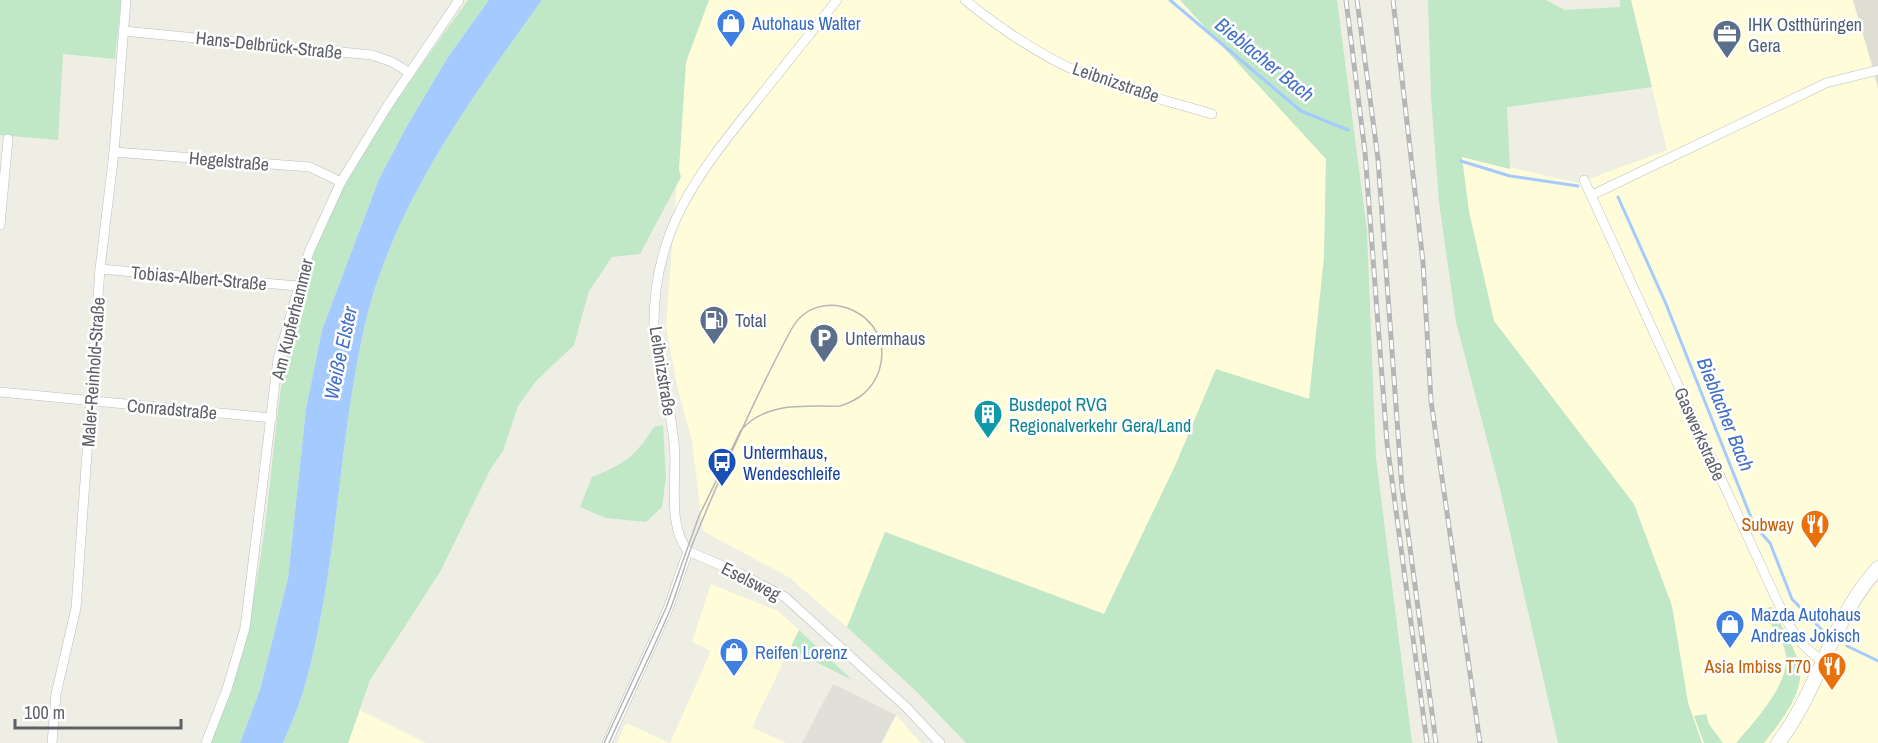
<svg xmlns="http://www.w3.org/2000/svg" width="1878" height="743" font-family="'Archivo Narrow',sans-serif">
	<rect width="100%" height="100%" fill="#efeee4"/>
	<g fill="#fffcda">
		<path d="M709,0H1180L1326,159L1324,258L1309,399L1216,369L1175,466L1104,614L885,532L847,627L790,578L703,531L692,441L677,385L666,327L686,62Z"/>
		<path d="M1631,0H1853L1878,89V743H1702L1688,703L1672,606L1634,505L1494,321L1469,212L1461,156L1578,183L1667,150Z"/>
		<path d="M711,584L778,611L799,630L752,727L786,743H617L626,723L670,743L711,651L692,642Z"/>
		<path d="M360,710L426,743H348Z"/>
		<path d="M896,715L921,743H882Z"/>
	</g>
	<path fill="#e0e0d9" d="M833,684L896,715L881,743H802Z"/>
	<path fill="#dfded2" d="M1853,0H1878V89L1874,71Z"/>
	<g fill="#c0e7c6">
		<path d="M0,0H121L115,59L63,54L58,140L0,135Z"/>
		<path d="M468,0H489L448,57L407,126L379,179L322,330L306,409L288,578L260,690L240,743H211C224,697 242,651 252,604C278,485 270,362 316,247C352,158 412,78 468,0Z"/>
		<path d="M542,0H709L686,62L679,169L681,177L640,254L612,257L589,291L574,345L536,381L518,406L503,451L490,470L440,572L370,680L348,743H283C290,726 298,709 303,692C337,577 337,455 362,338C388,211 468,103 542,0Z"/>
		<path d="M1180,0H1337L1367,231L1376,458L1412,743H966L918,693L847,627L885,532L1104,614L1175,466L1216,369L1309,399L1324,258L1326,159Z"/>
		<path d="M1428,0H1546L1565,10L1620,7V0H1631L1652,87L1507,107L1510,169L1462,157L1469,212L1494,321L1634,504L1672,606L1688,703L1702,743H1558L1500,489L1456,322L1439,202L1431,97Z"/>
		<path d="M663,425L666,477L662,507L646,522L606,518L580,507L592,477C623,465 636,456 654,427Z"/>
		<path d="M1772,607C1779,621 1798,654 1800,667C1804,695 1779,723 1764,743H1736C1753,723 1794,680 1785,651C1782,639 1771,626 1765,614L1759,619V609Z"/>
		<path d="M799,630L852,680L790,649Z"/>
		<path d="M1706,714L1709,724L1723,743H1704L1694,716Z"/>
	</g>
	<path fill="#a5caff" d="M489,0H542C468,103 388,211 362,338C337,455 337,577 303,692C298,709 290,726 283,743H240L260,690L288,578L306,409L322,330L379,179L407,126L448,57Z"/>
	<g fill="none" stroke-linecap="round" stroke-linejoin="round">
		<g stroke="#a5caff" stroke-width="3">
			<path d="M1170,0L1301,111L1348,130"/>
			<path d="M1461,161L1510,176L1578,186"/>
			<path d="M1618,197L1666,304L1754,525L1770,543L1792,599L1822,630"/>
			<path d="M1847,646L1878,661"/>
		</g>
		<g stroke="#bcbdc3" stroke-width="10">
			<g id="minor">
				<path d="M965,0C1001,29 1040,56 1083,74C1124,91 1169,101 1212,114"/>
				<path d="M123,31L372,55L392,62L410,73"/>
				<path d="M114,152L310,167L341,182"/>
				<path d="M1584,180L1774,594C1787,621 1796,646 1824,661"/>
				<path d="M1592,195L1826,83L1878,70"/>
				<path d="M0,225L8,139"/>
				<path d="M100,269L298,286"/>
				<path d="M0,392L272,418"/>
				<path d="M688,551L739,573L785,597L906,707L940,743"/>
				<path d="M52,743L56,694L76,608L100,269L114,152L126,0"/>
				<path d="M206,743L227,689L245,628L278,359L309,252L341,182L388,105L459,0"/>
				<path d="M607,743L668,609L688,551C666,524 678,475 674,443C670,405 661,367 654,329C652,232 697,175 754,104C782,69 809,35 837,0"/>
			</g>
		</g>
		<g stroke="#babcc3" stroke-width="15">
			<path id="secondary" d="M1778,743C1819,690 1832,618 1878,568"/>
		</g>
		<use href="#minor" stroke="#fff" stroke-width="9"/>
		<use href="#secondary" stroke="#fff" stroke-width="14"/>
		<path stroke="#b5b6b6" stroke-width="1.5" d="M604,743L666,608L699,516L741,430C767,401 804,407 840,406C859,400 872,390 879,371C898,314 818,279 791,330C756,395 725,465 697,533C686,558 680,585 670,610C651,655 629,698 609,743"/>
		<g stroke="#b5b6b6" stroke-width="5">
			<g id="rail">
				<path d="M1346,0L1365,152L1387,443L1427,743"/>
				<path d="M1357,0L1378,159L1402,488L1436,743"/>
				<path d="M1393,0L1423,262L1431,401L1480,743"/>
			</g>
		</g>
		<use href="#rail" stroke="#fff" stroke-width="3" stroke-dasharray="9" stroke-linecap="butt"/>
	</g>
	<defs>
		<g id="shop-pin" transform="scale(1.5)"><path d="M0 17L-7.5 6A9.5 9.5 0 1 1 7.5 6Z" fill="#3f7fe0" stroke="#fff"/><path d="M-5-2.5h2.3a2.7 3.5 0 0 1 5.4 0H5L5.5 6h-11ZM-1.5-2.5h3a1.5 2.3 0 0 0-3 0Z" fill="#fff"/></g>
		<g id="office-pin" transform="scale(1.5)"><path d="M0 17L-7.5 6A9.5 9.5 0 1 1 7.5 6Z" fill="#5c6f8a" stroke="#fff"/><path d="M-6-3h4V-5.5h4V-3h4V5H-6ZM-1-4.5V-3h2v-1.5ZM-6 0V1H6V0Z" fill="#fff"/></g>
		<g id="fuel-pin" transform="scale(1.5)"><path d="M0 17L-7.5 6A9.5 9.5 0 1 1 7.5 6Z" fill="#5c6f8a" stroke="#fff"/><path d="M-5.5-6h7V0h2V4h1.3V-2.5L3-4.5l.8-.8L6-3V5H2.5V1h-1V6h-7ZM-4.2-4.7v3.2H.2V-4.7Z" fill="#fff"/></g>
		<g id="parking-pin" transform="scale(1.5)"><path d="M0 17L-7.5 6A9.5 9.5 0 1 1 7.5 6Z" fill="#5c6f8a" stroke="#fff"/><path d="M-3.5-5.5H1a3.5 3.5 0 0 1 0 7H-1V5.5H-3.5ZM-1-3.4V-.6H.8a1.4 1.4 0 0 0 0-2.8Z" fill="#fff"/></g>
		<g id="building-pin" transform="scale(1.5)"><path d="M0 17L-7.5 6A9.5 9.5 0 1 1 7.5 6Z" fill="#0f9aa8" stroke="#fff"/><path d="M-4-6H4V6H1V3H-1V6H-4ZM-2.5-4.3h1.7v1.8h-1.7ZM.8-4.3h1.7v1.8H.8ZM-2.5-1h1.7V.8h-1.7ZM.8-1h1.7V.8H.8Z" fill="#fff"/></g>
		<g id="bus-pin" transform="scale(1.5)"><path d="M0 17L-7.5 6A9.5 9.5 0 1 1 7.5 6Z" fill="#1a4fb4" stroke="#fff"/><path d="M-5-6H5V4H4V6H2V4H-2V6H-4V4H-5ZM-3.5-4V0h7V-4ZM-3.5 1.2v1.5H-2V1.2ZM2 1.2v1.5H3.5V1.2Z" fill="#fff"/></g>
		<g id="restaurant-pin" transform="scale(1.5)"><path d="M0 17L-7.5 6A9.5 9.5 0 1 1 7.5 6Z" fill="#e8710a" stroke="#fff"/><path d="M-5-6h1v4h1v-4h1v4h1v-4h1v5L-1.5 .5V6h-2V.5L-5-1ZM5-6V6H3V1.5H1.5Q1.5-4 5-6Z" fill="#fff"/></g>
	</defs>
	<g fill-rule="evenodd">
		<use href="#shop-pin" x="731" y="23"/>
		<use href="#office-pin" x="1727" y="34"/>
		<use href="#fuel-pin" x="714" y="320"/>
		<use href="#parking-pin" x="824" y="338"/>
		<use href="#building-pin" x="988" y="414"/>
		<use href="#bus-pin" x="722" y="462"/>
		<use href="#restaurant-pin" x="1815" y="524"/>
		<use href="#shop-pin" x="1730" y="624"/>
		<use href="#shop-pin" x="734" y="652"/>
		<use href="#restaurant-pin" x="1832" y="666"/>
	</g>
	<g text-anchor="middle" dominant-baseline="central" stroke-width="5" stroke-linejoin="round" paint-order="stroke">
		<g font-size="18" fill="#366cbe" stroke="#fff" text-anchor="start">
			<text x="752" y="23">Autohaus Walter</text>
			<text x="1751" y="614">Mazda Autohaus<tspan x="1751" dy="21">Andreas Jokisch</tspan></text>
			<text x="755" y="652">Reifen Lorenz</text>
		</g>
		<g font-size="18" fill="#4e5e75" stroke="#fff" text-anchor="start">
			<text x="1748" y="24">IHK Ostthüringen<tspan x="1748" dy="21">Gera</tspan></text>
			<text x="735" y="320">Total</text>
			<text x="845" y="338">Untermhaus</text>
		</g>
		<g font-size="18" fill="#5c5f65" stroke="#fff">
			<text transform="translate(269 45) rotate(6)">Hans-Delbrück-Straße</text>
			<text transform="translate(1116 82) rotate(19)">Leibnizstraße</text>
			<text transform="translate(229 161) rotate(5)">Hegelstraße</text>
			<text transform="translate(199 278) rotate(5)">Tobias-Albert-Straße</text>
			<text transform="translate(292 319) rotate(-76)">Am Kupferhammer</text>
			<text transform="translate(663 371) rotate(81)">Leibnizstraße</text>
			<text transform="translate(93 372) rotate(-86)">Maler-Reinhold-Straße</text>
			<text transform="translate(172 409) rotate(5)">Conradstraße</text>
			<text transform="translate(1700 434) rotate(66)">Gaswerkstraße</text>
			<text transform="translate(751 581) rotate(27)">Eselsweg</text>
		</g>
		<g font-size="18" fill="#0d838f" stroke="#fff" text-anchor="start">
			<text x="1009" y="404">Busdepot RVG<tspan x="1009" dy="21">Regionalverkehr Gera/Land</tspan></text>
		</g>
		<g font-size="18" fill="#164399" stroke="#fff" text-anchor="start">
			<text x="743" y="452">Untermhaus,<tspan x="743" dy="21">Wendeschleife</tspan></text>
		</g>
		<g font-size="18" fill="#c56008" stroke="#fff" text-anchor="end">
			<text x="1794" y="524">Subway</text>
			<text x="1811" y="666">Asia Imbiss T70</text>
		</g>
		<g font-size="20" font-style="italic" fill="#4370c7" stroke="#fff">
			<text transform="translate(1265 59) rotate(39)">Bieblacher Bach</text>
			<text transform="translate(340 353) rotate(-78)">Weiße Elster</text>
			<text transform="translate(1726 414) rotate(68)">Bieblacher Bach</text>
		</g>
	</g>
	<path d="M15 719v9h166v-9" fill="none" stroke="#5c5f65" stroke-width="3"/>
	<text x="24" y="719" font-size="18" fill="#5c5f65" stroke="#ffffff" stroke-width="4.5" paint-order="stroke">100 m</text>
</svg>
